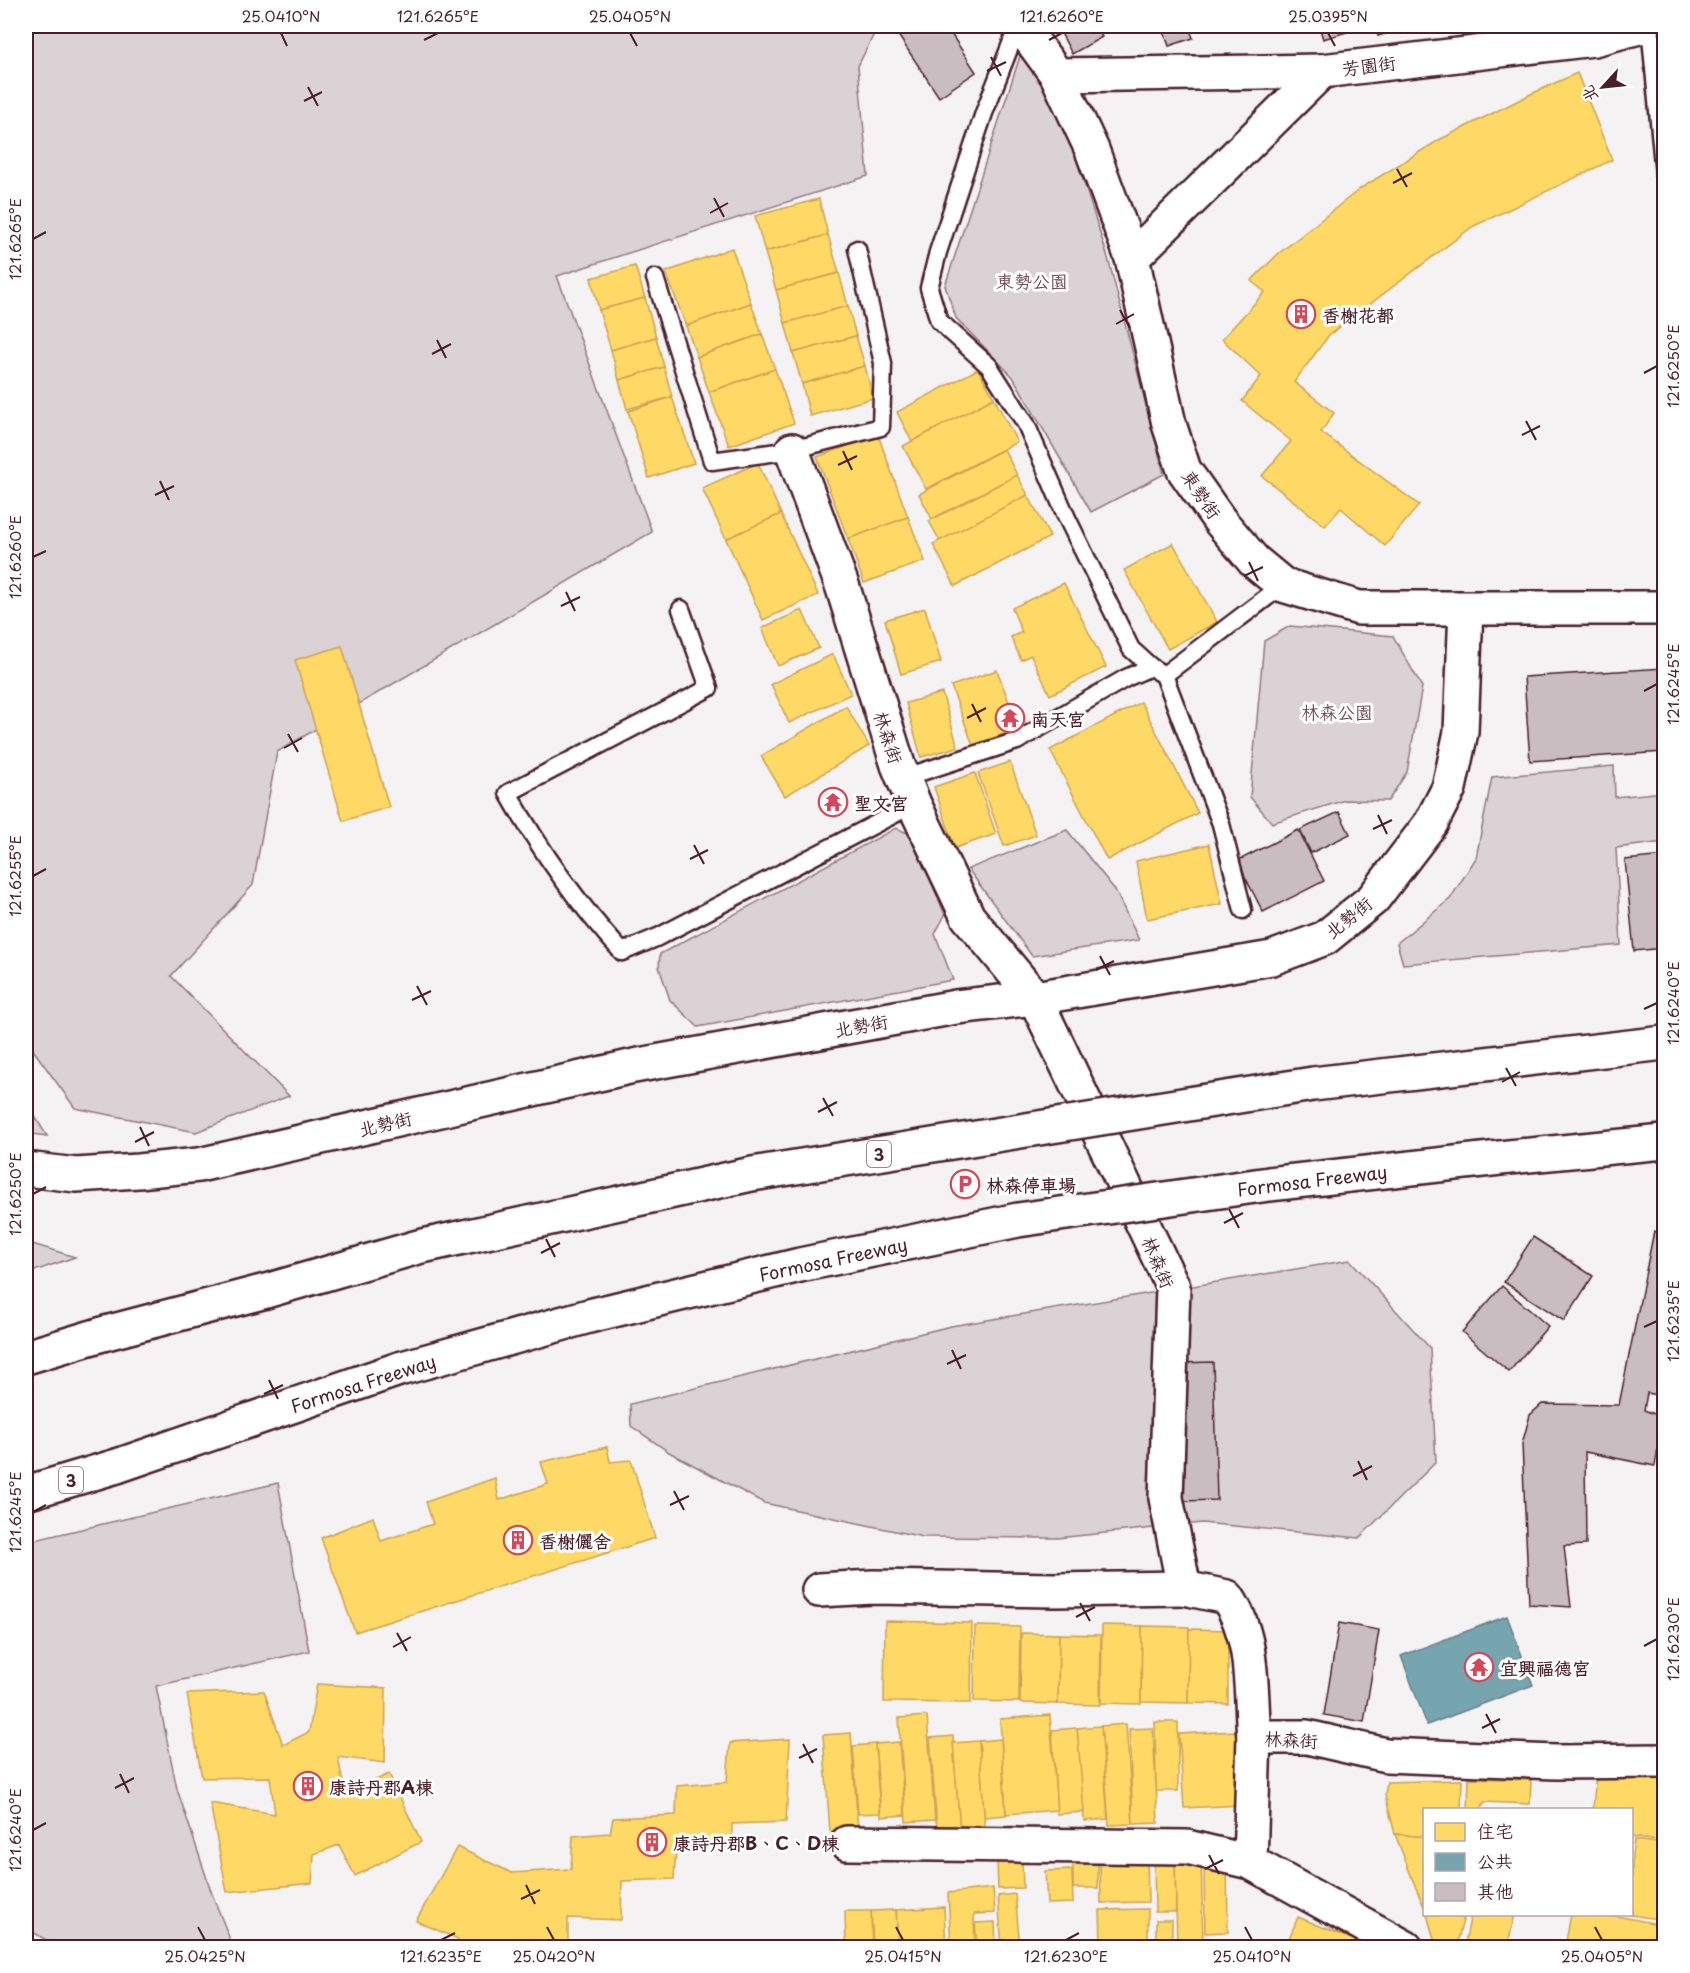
<svg xmlns="http://www.w3.org/2000/svg" width="1690" height="1973" font-family="'Playpen Sans','LXGW WenKai TC',sans-serif">
	<rect width="100%" height="100%" fill="#f4f2f2"/>
	<filter id="ink" filterUnits="userSpaceOnUse"><feTurbulence type="fractalNoise" baseFrequency=".0167" numOctaves="2"/><feDisplacementMap in="SourceGraphic" scale="12" xChannelSelector="R" yChannelSelector="G"/><feConvolveMatrix kernelMatrix="1 2 1 2 8 2 1 2 1" color-interpolation-filters="sRGB"/></filter>
	<g filter="url(#ink)">
		<g fill="#dbd2d5" stroke="#927880" stroke-width="1.5">
			<path d="M26,26H878L858,66L868,176L557,276L652,532L277,752L253,885L171,976L289,1096L196,1132L75,1108L26,1040V952L33,923L26,914Z"/>
			<path d="M1021,53L1062,114L1108,258L1164,474L1091,512L1013,377L956,318L945,286Z"/>
			<path d="M1290,626L1393,636L1422,687L1407,772L1388,801L1345,800L1272,823L1250,797L1264,641Z"/>
			<path d="M1614,766L1615,797L1664,792V842L1616,848L1621,945L1403,964L1397,943L1450,899L1476,858L1492,777Z"/>
			<path d="M896,828L912,835L945,915L935,934L953,980L698,1027L670,1000L659,967L660,954Z"/>
			<path d="M1067,830L1115,890L1139,940L1032,956L968,869Z"/>
			<path d="M26,1102L47,1136L26,1133Z"/>
			<path d="M26,1242L75,1257L26,1274Z"/>
			<path d="M1350,1260L1430,1348L1436,1462L1359,1538L1202,1523L1057,1538L923,1537L764,1503L669,1452L631,1426L630,1404L951,1326Z"/>
			<path d="M278,1483L309,1651L156,1686L177,1789L212,1894L229,1937L228,1947H58L26,1928V1542Z"/>
		</g>
		<g fill="#ffd966" stroke="#c9a154" stroke-width="1.5">
			<path d="M1577,73L1612,160L1472,227L1329,335L1294,382L1334,413L1321,432L1419,505L1385,546L1341,508L1325,526L1262,476L1291,441L1242,401L1261,376L1222,339L1265,292L1251,281L1278,254L1361,188L1439,140L1531,94Z"/>
			<path d="M819,199L828,235L765,252L755,216Z"/>
			<path d="M828,235L839,273L776,290L765,252Z"/>
			<path d="M732,248L751,303L686,326L666,272Z"/>
			<path d="M635,266L645,298L599,310L591,278Z"/>
			<path d="M839,273L848,306L785,323L776,290Z"/>
			<path d="M645,298L656,337L611,350L599,310Z"/>
			<path d="M751,303L762,334L697,357L686,326Z"/>
			<path d="M848,306L856,336L793,353L785,323Z"/>
			<path d="M762,334L775,369L709,392L697,357Z"/>
			<path d="M856,336L865,366L802,384L793,353Z"/>
			<path d="M656,337L664,367L619,380L611,350Z"/>
			<path d="M865,366L873,398L810,416L802,384Z"/>
			<path d="M664,367L672,397L627,409L619,380Z"/>
			<path d="M775,369L794,423L729,446L709,392Z"/>
			<path d="M978,369L994,398L912,442L897,412Z"/>
			<path d="M672,397L694,463L649,478L628,411Z"/>
			<path d="M994,398L1017,442L926,489L903,446Z"/>
			<path d="M878,435L908,517L848,539L817,457Z"/>
			<path d="M1004,449L1017,475L932,519L919,494Z"/>
			<path d="M758,463L781,514L726,539L702,488Z"/>
			<path d="M1017,475L1028,495L940,541L929,521Z"/>
			<path d="M1028,495L1050,537L955,586L933,544Z"/>
			<path d="M781,514L818,595L763,620L726,539Z"/>
			<path d="M908,517L925,561L864,583L848,539Z"/>
			<path d="M1173,543L1217,622L1168,649L1124,570Z"/>
			<path d="M1064,583L1106,667L1050,695L1031,655L1021,660L1011,637L1022,632L1012,608Z"/>
			<path d="M925,608L941,662L901,674L885,620Z"/>
			<path d="M802,610L819,648L778,666L762,628Z"/>
			<path d="M342,646L389,807L343,821L295,660Z"/>
			<path d="M833,654L851,694L789,723L771,684Z"/>
			<path d="M997,670L1019,729L973,745L951,686Z"/>
			<path d="M942,693L958,747L921,757L906,703Z"/>
			<path d="M1141,702L1198,813L1107,860L1050,750Z"/>
			<path d="M846,706L869,746L785,796L761,756Z"/>
			<path d="M1010,762L1036,835L1004,846L978,773Z"/>
			<path d="M975,773L996,834L955,848L934,787Z"/>
			<path d="M1209,844L1222,904L1147,919L1136,861Z"/>
			<path d="M607,1447L610,1462L631,1460L655,1538L355,1632L321,1538L373,1517L381,1541L433,1524L426,1502L495,1478L499,1500L548,1484L541,1462Z"/>
			<path d="M885,1621L972,1623L971,1703L884,1702Z"/>
			<path d="M1102,1625L1142,1626L1141,1704L1101,1703Z"/>
			<path d="M975,1626L1020,1627L1019,1702L974,1701Z"/>
			<path d="M1142,1626L1189,1627L1188,1703L1141,1702Z"/>
			<path d="M1189,1629L1228,1630V1704L1188,1703Z"/>
			<path d="M1021,1633L1059,1634L1058,1704L1020,1703Z"/>
			<path d="M1059,1634L1101,1635L1100,1705L1058,1704Z"/>
			<path d="M317,1684L386,1688L385,1763L338,1757L345,1794L389,1774L421,1842L355,1876L339,1845L314,1854L312,1883L227,1892L210,1803L275,1814L270,1777L202,1778L187,1694L264,1691L283,1745L309,1732Z"/>
			<path d="M1050,1715L1057,1810L1006,1814L1000,1719Z"/>
			<path d="M927,1716L935,1820L906,1822L899,1718Z"/>
			<path d="M1155,1722H1178V1791H1156Z"/>
			<path d="M1126,1724L1133,1824L1109,1825L1101,1726Z"/>
			<path d="M1101,1726L1108,1819L1084,1821L1077,1728Z"/>
			<path d="M1077,1728L1084,1812L1057,1814L1052,1730Z"/>
			<path d="M1153,1728L1158,1823L1133,1824L1129,1729Z"/>
			<path d="M1236,1731L1241,1805L1184,1808L1179,1734Z"/>
			<path d="M851,1733L858,1828L830,1831L823,1735Z"/>
			<path d="M953,1736L960,1828L937,1830L930,1738Z"/>
			<path d="M790,1739L786,1822L732,1824V1848L676,1849L674,1879L622,1881L621,1920L568,1918V1948H457L458,1939L416,1921L457,1847L512,1873L571,1869L573,1836L610,1833L613,1818L676,1815L677,1786L727,1782L730,1743Z"/>
			<path d="M1001,1739L1006,1815L984,1817L979,1741Z"/>
			<path d="M979,1741L985,1828L960,1830L953,1743Z"/>
			<path d="M899,1742L905,1815L881,1817L875,1744Z"/>
			<path d="M875,1744L880,1813L858,1814L853,1746Z"/>
			<path d="M1596,1771L1664,1777V1842L1632,1837V1810H1593Z"/>
			<path d="M1469,1778L1531,1780L1530,1804L1484,1802L1481,1810H1468Z"/>
			<path d="M1462,1780L1461,1810H1424V1837L1395,1834L1385,1795L1387,1782Z"/>
			<path d="M1395,1834L1424,1837V1907L1416,1888Z"/>
			<path d="M1634,1840L1664,1844V1920L1625,1914H1632V1855Z"/>
			<path d="M1098,1854V1888H1073V1855Z"/>
			<path d="M1175,1858L1176,1912H1155L1154,1859Z"/>
			<path d="M1175,1858H1201L1203,1945L1177,1946Z"/>
			<path d="M1147,1859L1148,1902L1101,1903L1100,1860Z"/>
			<path d="M997,1861H1022L1023,1888L998,1889Z"/>
			<path d="M1227,1864L1228,1932L1205,1933L1204,1865Z"/>
			<path d="M1072,1870L1073,1903L1047,1904L1045,1871Z"/>
			<path d="M993,1888L995,1913L974,1914L975,1948H951L948,1893Z"/>
			<path d="M1015,1894L1020,1948H1002L998,1896Z"/>
			<path d="M944,1907L946,1948H898L896,1910Z"/>
			<path d="M1148,1909V1948H1127L1101,1940L1100,1910Z"/>
			<path d="M896,1910L898,1948H873L871,1911Z"/>
			<path d="M845,1911H871L872,1948H846Z"/>
			<path d="M1427,1914L1464,1916L1457,1944L1435,1943Z"/>
			<path d="M1471,1914H1515L1507,1948H1464Z"/>
			<path d="M1571,1914H1606L1664,1925V1948H1596L1566,1942Z"/>
			<path d="M1298,1917L1369,1946L1368,1948H1285Z"/>
			<rect x="1156" y="1920" width="16" height="28"/>
			<path d="M995,1922L996,1948H977L975,1923Z"/>
			<path d="M1092,1940L1113,1948H1089Z"/>
		</g>
		<path fill="#76a5af" stroke="#697d87" stroke-width="1.5" d="M1507,1616L1533,1685L1427,1725L1401,1656Z"/>
		<g fill="#cabdc1" stroke="#4a1f2b" stroke-width="1.5">
			<path d="M892,26H946L976,72L939,97Z"/>
			<path d="M1069,26H1095L1102,37L1072,54L1060,31Z"/>
			<path d="M1162,26H1189L1193,38L1169,46Z"/>
			<path d="M1319,26H1363L1364,27L1323,39Z"/>
			<path d="M1374,26H1410L1378,36Z"/>
			<path d="M1664,668V752L1530,761L1524,677Z"/>
			<path d="M1339,812L1350,834L1311,853L1300,830Z"/>
			<path d="M1298,830L1324,881L1263,912L1237,861Z"/>
			<path d="M1664,856V948L1634,951L1625,860Z"/>
			<path d="M1654,1231L1664,1233V1366L1657,1395L1647,1393L1644,1410L1663,1417L1655,1466L1585,1452L1586,1545L1564,1546L1571,1607L1529,1604L1522,1444L1530,1415L1542,1404L1619,1405Z"/>
			<path d="M1533,1237L1593,1276L1564,1321L1504,1282Z"/>
			<path d="M1502,1286L1548,1326L1509,1372L1462,1332Z"/>
			<path d="M1213,1362L1217,1500L1181,1501L1178,1363Z"/>
			<path d="M1339,1623L1379,1630L1364,1722L1324,1715Z"/>
		</g>
		<g fill="none" stroke-linecap="round" stroke-linejoin="round">
			<g stroke="#4a1f2b" stroke-width="21">
				<g id="service">
					<path d="M1018,26L984,113L938,252L929,288L939,321L989,366L1026,424L1067,518L1131,649L1151,667L1164,675L1221,824L1243,910"/>
					<path d="M1650,26L1664,175"/>
					<path d="M655,278L712,461L792,450L881,427L883,363L857,249"/>
					<path d="M681,609L709,688L508,793C540,850 577,903 622,952L658,937L914,804"/>
					<path d="M1164,675L1283,585"/>
					<path d="M903,778L1017,741L1126,678L1151,667"/>
				</g>
			</g>
			<g stroke="#4a1f2b" stroke-width="38">
				<g id="minor">
					<path d="M1021,26L1057,75L1092,150L1132,258L1169,424L1184,470L1220,521L1254,561L1283,585L1359,608H1664"/>
					<path d="M1057,75L1322,71"/>
					<path d="M1132,258L1322,71L1594,39L1643,26"/>
					<path d="M792,450L843,588L898,765L914,804L968,917L1035,998L1173,1287L1166,1498L1184,1588L1227,1597C1255,1637 1250,1690 1254,1737H1307L1386,1755L1556,1762L1664,1761"/>
					<path d="M26,1169L76,1175L138,1171L199,1165L634,1066L956,1007L1035,998L1272,958L1325,938L1373,899L1431,823L1449,788L1461,732L1466,609"/>
					<path d="M819,1590L873,1587L1055,1590L1184,1588"/>
					<path d="M847,1843L1187,1847L1250,1862L1406,1948"/>
					<path d="M1250,1862L1254,1737"/>
				</g>
			</g>
			<g stroke="#4a1f2b" stroke-width="38">
				<g id="motorway">
					<path d="M26,1357L106,1333"/>
					<path d="M26,1493L117,1466"/>
				</g>
			</g>
			<use href="#service" stroke="#fff" stroke-width="16"/>
			<use href="#minor" stroke="#fff" stroke-width="33"/>
			<use href="#motorway" stroke="#fff" stroke-width="33"/>
			<g stroke="#4a1f2b" stroke-width="38" stroke-linecap="butt">
				<g id="motorway-bridge">
					<path d="M106,1333L266,1291L418,1247L752,1174L1313,1084L1664,1043"/>
					<path d="M117,1466L399,1369L589,1316L800,1265L1018,1220L1269,1184L1509,1157L1664,1142"/>
				</g>
			</g>
			<use href="#motorway-bridge" stroke="#fff" stroke-width="33"/>
		</g>
	</g>
	<path fill="none" stroke="#4a1f2b" stroke-width="2" d="M281,33L287,46M630,33L637,46M1328,33L1335,46M424,40L438,33M1049,40L1062,33M991,57L1001,76M987,71L1006,62M308,87L318,106M304,101L322,92M1397,169L1407,187M1393,183L1412,173M714,198L724,217M710,213L728,203M33,239L46,232M1120,310L1130,328M1116,324L1134,314M437,340L446,358M432,354L451,344M1644,373L1657,366M1526,421L1536,440M1522,435L1540,426M843,451L852,470M838,465L857,456M160,481L169,500M155,495L174,486M33,557L46,551M1249,562L1258,581M1244,576L1263,567M566,592L575,611M561,606L580,597M1644,691L1657,684M972,704L981,722M967,718L986,708M288,734L298,752M284,748L302,738M1378,815L1387,834M1373,829L1392,820M694,845L704,864M690,859L708,850M33,876L46,869M1100,956L1110,975M1096,970L1114,961M417,986L427,1005M412,1000L431,991M1644,1009L1657,1003M1506,1068L1516,1086M1502,1082L1520,1072M823,1098L833,1116M818,1112L837,1102M140,1127L149,1146M135,1142L154,1132M33,1194L46,1187M1229,1209L1239,1228M1224,1223L1243,1213M546,1239L555,1257M541,1253L560,1243M1644,1327L1657,1321M952,1350L961,1369M947,1364L966,1355M269,1380L278,1399M264,1394L283,1385M1358,1461L1367,1480M1353,1476L1372,1466M674,1491L684,1510M670,1505L689,1496M33,1512L46,1505M1080,1603L1090,1621M1076,1617L1095,1607M397,1633L407,1651M1644,1646L1657,1639M393,1647L411,1637M1486,1714L1496,1733M1482,1728L1500,1719M803,1744L813,1763M799,1758L817,1749M120,1774L129,1793M115,1788L134,1778M33,1830L46,1823M1209,1855L1219,1874M1205,1869L1223,1860M526,1885L535,1904M521,1899L540,1890M198,1927L205,1940M547,1927L554,1940M896,1927L903,1940M1245,1927L1252,1940M1595,1927L1602,1940M441,1940L455,1933M1066,1940L1079,1933"/>
	<defs>
		<g id="building-ring" transform="scale(1.5)"><circle r="9.5" fill="#fff" stroke="#d1495b" stroke-width="1.5"/><path d="M-4-6H4V6H1V3H-1V6H-4ZM-2.5-4.3h1.7v1.8h-1.7ZM.8-4.3h1.7v1.8H.8ZM-2.5-1h1.7V.8h-1.7ZM.8-1h1.7V.8H.8Z" fill="#d1495b"/></g>
		<g id="temple-ring" transform="scale(1.5)"><circle r="9.5" fill="#fff" stroke="#d1495b" stroke-width="1.5"/><path d="M0-6L5-2H3V0L6.5 2.5H4V6H1.5V3h-3V6H-4V2.5H-6.5L-3 0V-2H-5Z" fill="#d1495b"/></g>
		<g id="parking-ring" transform="scale(1.5)"><circle r="9.5" fill="#fff" stroke="#d1495b" stroke-width="1.5"/><path d="M-3.5-5.5H1a3.5 3.5 0 0 1 0 7H-1V5.5H-3.5ZM-1-3.4V-.6H.8a1.4 1.4 0 0 0 0-2.8Z" fill="#d1495b"/></g>
	</defs>
	<g fill-rule="evenodd">
		<use href="#building-ring" x="1301" y="314"/>
		<use href="#temple-ring" x="1010" y="718"/>
		<use href="#temple-ring" x="833" y="802"/>
		<use href="#parking-ring" x="965" y="1184"/>
		<use href="#building-ring" x="518" y="1540"/>
		<use href="#temple-ring" x="1479" y="1667"/>
		<use href="#building-ring" x="308" y="1786"/>
		<use href="#building-ring" x="652" y="1842"/>
	</g>
	<g text-anchor="middle" dominant-baseline="central" stroke-width="6" stroke-linejoin="round" paint-order="stroke">
		<g fill="#fff" stroke="#80626b" stroke-width="1.5">
			<rect x="867" y="1141" width="24" height="26" rx="4.5"/>
			<rect x="59" y="1467" width="24" height="26" rx="4.5"/>
		</g>
		<g font-size="16" font-weight="bold" fill="#4a1f2b">
			<text x="879" y="1154">3</text>
			<text x="71" y="1480">3</text>
		</g>
		<g font-size="18" fill="#4a1f2b" stroke="#fff">
			<text transform="translate(1369 65) rotate(-7)">芳園街</text>
			<text transform="translate(1202 494) rotate(56)">東勢街</text>
			<text transform="translate(889 737) rotate(72)">林森街</text>
			<text transform="translate(1348 917) rotate(-39)">北勢街</text>
			<text transform="translate(861 1025) rotate(-10)">北勢街</text>
			<text transform="translate(385 1123) rotate(-13)">北勢街</text>
			<text transform="translate(1312 1180) rotate(-7)">Formosa Freeway</text>
			<text transform="translate(833 1259) rotate(-12)">Formosa Freeway</text>
			<text transform="translate(1159 1262) rotate(67)">林森街</text>
			<text transform="translate(363 1383) rotate(-18)">Formosa Freeway</text>
			<text transform="translate(1291 1739) rotate(3)">林森街</text>
		</g>
		<g font-size="18" fill="#6e4c56" stroke="#fff">
			<text x="1032" y="280">東勢公園</text>
			<text x="1337" y="711">林森公園</text>
		</g>
		<g font-size="18" font-weight="bold" fill="#4a1f2b" stroke="#fff" text-anchor="start">
			<text x="1322" y="314">香榭花都</text>
			<text x="1031" y="718">南天宮</text>
			<text x="854" y="802">聖文宮</text>
			<text x="986" y="1184">林森停車場</text>
			<text x="539" y="1540">香榭儷舍</text>
			<text x="1500" y="1667">宜興福德宮</text>
			<text x="329" y="1786">康詩丹郡A棟</text>
			<text x="673" y="1842">康詩丹郡B、C、D棟</text>
		</g>
	</g>
	<rect width="1690" height="1973" fill="none" stroke="#fff" stroke-width="66"/>
	<rect x="1423" y="1808" width="210" height="108" fill="#ffffff" stroke="#b7a5aa" stroke-width="1.5"/>
	<rect x="1435" y="1823" width="30" height="18" fill="#ffd966" stroke="#b7a5aa" stroke-width="1.5"/>
	<text x="1477" y="1838" font-size="18" fill="#4a1f2b">住宅</text>
	<rect x="1435" y="1853" width="30" height="18" fill="#76a5af" stroke="#b7a5aa" stroke-width="1.5"/>
	<text x="1477" y="1868" font-size="18" fill="#4a1f2b">公共</text>
	<rect x="1435" y="1883" width="30" height="18" fill="#cabdc1" stroke="#b7a5aa" stroke-width="1.5"/>
	<text x="1477" y="1898" font-size="18" fill="#4a1f2b">其他</text>
	<g transform="translate(1603 87) rotate(243)" stroke="#ffffff" stroke-width="4.5" paint-order="stroke">
	<path d="M0-4.5L10 22L0 15L-10 22Z" fill="#4a1f2b"/>
	<text y="-9" font-size="16" font-weight="bold" text-anchor="middle" fill="#4a1f2b">北</text>
	</g>
	<rect x="33" y="33" width="1624" height="1907" fill="none" stroke="#4a1f2b" stroke-width="2"/>
	<g font-size="15" text-anchor="middle" fill="#4a1f2b">
		<text x="281" y="22">25.0410°N</text>
		<text x="438" y="22">121.6265°E</text>
		<text x="630" y="22">25.0405°N</text>
		<text x="1062" y="22">121.6260°E</text>
		<text x="1328" y="22">25.0395°N</text>
		<text transform="translate(16 239) rotate(-90)" y="5">121.6265°E</text>
		<text transform="translate(1674 366) rotate(-90)" y="5">121.6250°E</text>
		<text transform="translate(16 557) rotate(-90)" y="5">121.6260°E</text>
		<text transform="translate(1674 684) rotate(-90)" y="5">121.6245°E</text>
		<text transform="translate(16 876) rotate(-90)" y="5">121.6255°E</text>
		<text transform="translate(1674 1003) rotate(-90)" y="5">121.6240°E</text>
		<text transform="translate(16 1194) rotate(-90)" y="5">121.6250°E</text>
		<text transform="translate(1674 1321) rotate(-90)" y="5">121.6235°E</text>
		<text transform="translate(16 1512) rotate(-90)" y="5">121.6245°E</text>
		<text transform="translate(1674 1639) rotate(-90)" y="5">121.6230°E</text>
		<text transform="translate(16 1830) rotate(-90)" y="5">121.6240°E</text>
		<text x="205" y="1962">25.0425°N</text>
		<text x="441" y="1962">121.6235°E</text>
		<text x="554" y="1962">25.0420°N</text>
		<text x="903" y="1962">25.0415°N</text>
		<text x="1066" y="1962">121.6230°E</text>
		<text x="1252" y="1962">25.0410°N</text>
		<text x="1602" y="1962">25.0405°N</text>
	</g>
</svg>
